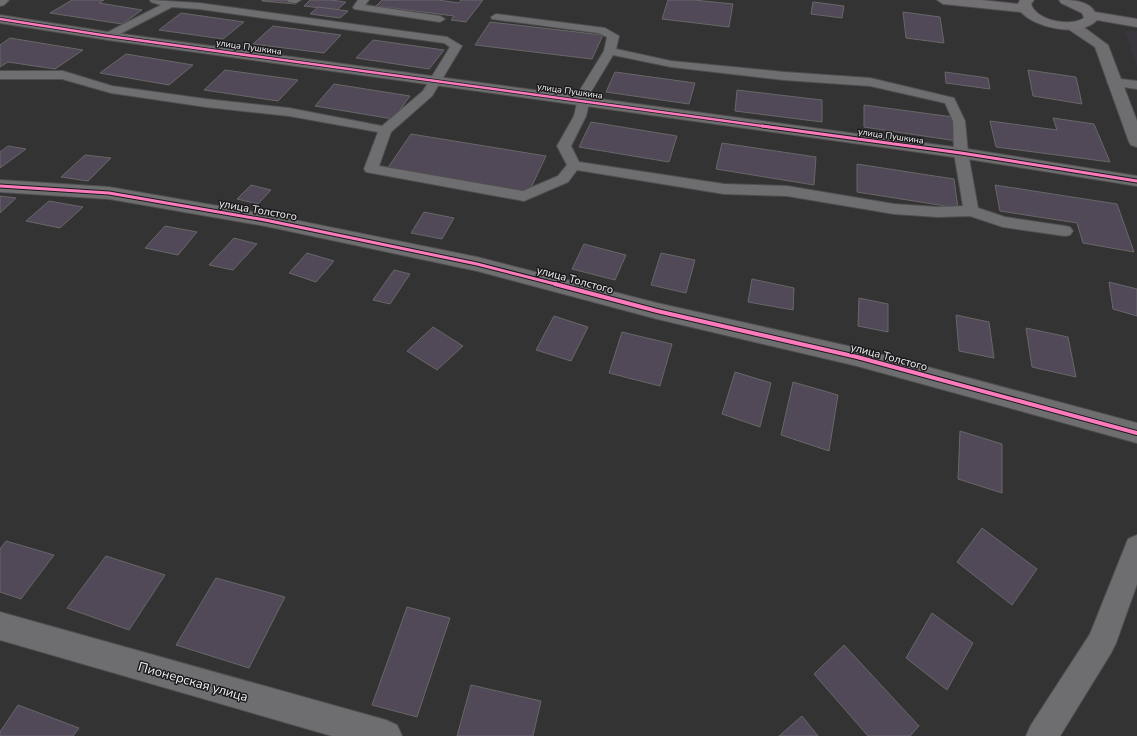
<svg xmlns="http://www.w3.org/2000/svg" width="1137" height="736" font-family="'Nunito Sans',sans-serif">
	<rect width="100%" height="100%" fill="#343334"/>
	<path fill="#39363e" d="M1125,31H1137V67Z"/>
	<g fill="#524958" stroke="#676768">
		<path d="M72,0H104L99,3L142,10L122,24L50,13Z"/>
		<path d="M300,0L296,4L262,1V0Z"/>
		<path d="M310,0H331L346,2L337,10L304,6Z"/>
		<path d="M382,0H438L459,3L461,0H483L466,22L451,20L454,16L376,6Z"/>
		<path d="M668,0H694L733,4L729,27L662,19Z"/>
		<path d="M813,2L844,6L842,18L811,14Z"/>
		<path d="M318,7L348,11L340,18L310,14Z"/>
		<path d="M903,12L940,17L944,43L906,38Z"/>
		<path d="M181,13L244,22L223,39L159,30Z"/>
		<path d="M490,22L603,35L592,59L475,45Z"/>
		<path d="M273,26L341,35L324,53L253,44Z"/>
		<path d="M10,38L83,50L55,69L8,62L0,67V45Z"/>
		<path d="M373,40L444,50L429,69L356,58Z"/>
		<path d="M126,54L193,65L169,85L100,73Z"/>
		<path d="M225,70L298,80L278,101L204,90Z"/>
		<path d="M1028,70L1076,77L1082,104L1033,96Z"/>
		<path d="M615,72L695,83L689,104L606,92Z"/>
		<path d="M945,72L988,78L990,89L946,83Z"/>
		<path d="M334,84L410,96L393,119L315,106Z"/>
		<path d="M737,90L822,100V122L735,111Z"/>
		<path d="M864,105L953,117L957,141L864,127Z"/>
		<path d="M1053,118L1094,124L1110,162L996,147L990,121L1057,130Z"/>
		<path d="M591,122L677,136L669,162L579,147Z"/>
		<path d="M411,134L546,156L529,192L387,169Z"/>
		<path d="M722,143L816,157L814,185L716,169Z"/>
		<path d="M8,146L26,149L0,168V152Z"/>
		<path d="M85,155L111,158L88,181L61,177Z"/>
		<path d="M857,164L954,179L958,208L857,192Z"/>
		<path d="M251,185L271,190L258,204L237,199Z"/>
		<path d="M995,185L1117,204L1134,252L1083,243L1077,223L1000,211Z"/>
		<path d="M0,196L16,198L0,213Z"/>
		<path d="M49,201L83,207L60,228L26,221Z"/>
		<path d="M424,212L454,218L442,239L411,233Z"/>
		<path d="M165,226L197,232L178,255L145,248Z"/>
		<path d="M234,238L257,244L233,270L209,265Z"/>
		<path d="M584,244L626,255L615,280L572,269Z"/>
		<path d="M307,253L334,261L316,282L289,273Z"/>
		<path d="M661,253L695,260L686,293L651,285Z"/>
		<path d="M394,270L410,274L390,304L373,300Z"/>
		<path d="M752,279L794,288L793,310L748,302Z"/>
		<path d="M1109,282L1137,289V316L1113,309Z"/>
		<path d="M859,298L888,304V332L858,326Z"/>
		<path d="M956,315L989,322L994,358L959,351Z"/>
		<path d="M554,316L588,327L571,361L536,350Z"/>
		<path d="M433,327L463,346L437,370L407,351Z"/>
		<path d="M1026,328L1068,337L1076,377L1032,367Z"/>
		<path d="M622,332L672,344L660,386L609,373Z"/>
		<path d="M735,372L771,383L760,427L722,414Z"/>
		<path d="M793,382L838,395L829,451L781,435Z"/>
		<path d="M960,431L1002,444V493L958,479Z"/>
		<path d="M982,528L1037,569L1012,605L957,562Z"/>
		<path d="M6,541L54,555L21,599L0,592V549Z"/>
		<path d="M106,556L165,575L129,630L67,608Z"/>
		<path d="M216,578L285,597L249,668L176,645Z"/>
		<path d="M407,607L450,618L417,717L372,705Z"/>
		<path d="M932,613L973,643L947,690L906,658Z"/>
		<path d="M844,645L919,726L910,736H868L814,674Z"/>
		<path d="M471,685L541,701L533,736H457Z"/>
		<path d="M18,705L79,728L73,736H0V732Z"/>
		<path d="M802,716L818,736H779Z"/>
	</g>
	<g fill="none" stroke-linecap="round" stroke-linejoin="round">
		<g stroke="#4f4f50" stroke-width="2">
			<g id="service">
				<path d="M150,0L199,3L447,37L462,46L432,96L391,132L379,166L523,191L558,176L567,165L557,146L574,116L580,90L604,51L607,37L598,33L492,19L491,17L496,14L605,28L619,36L616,49L671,61L784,72L870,78L954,98L965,121L968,153L978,208L1005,217L1065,226L1070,227L1073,231L1070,235L1065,236L1003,227L970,216L938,217L894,214L787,196L724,194L577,170L568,182L524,201L366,172L364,169L378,132L289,116L206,107L111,93L62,79H0V71H63L112,86L206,99L289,108L382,126L423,91L450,47L444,43L199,9L172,7L112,38H104L102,36L104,34L161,5L151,2ZM613,55L671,67L784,80L870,86L945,103L953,121L954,153L963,206L938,207L894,204L787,186L724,184L579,162L571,146L586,116L592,90Z"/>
				<path d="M287,0H301L296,3L288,2Z"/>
				<path d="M358,0H369L365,5L440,16L445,19L440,22L354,9L353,7Z"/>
				<path d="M1113,78L1137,81V89L1109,85L1107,82L1109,79Z"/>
			</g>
		</g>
		<g stroke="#4f4f50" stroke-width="2">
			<g id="minor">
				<path d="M0,0H9L4,5L0,6Z"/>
				<path d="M0,15L108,32L961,148L1137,176V186L961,158L108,40L0,23Z"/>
				<path d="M1073,22L1078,23L1108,45L1137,121V147L1131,145L1129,142L1095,47L1068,29L1066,26L1068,23Z"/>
				<path d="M0,180L109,187L265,214L477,257L657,303L857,348L1137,423V443L857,366L657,319L477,271L265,226L109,199L0,192Z"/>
				<path d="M1137,535V584L1116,643L1111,653L1060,736H1026L1031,725L1090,634L1128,539Z"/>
				<path d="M0,612L386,720L397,725L402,736H332L0,640Z"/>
			</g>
		</g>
		<g stroke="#4f4f50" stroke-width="2">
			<path id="secondary" d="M937,0H981L1018,4L1020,0H1034L1031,4C1037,21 1070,27 1084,18L1082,13L1061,3L1059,0C1071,0 1088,0 1095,12L1137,19V27L1097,20C1081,38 1035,28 1021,12L943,4Z"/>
		</g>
		<use href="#service" fill="#6e6d6f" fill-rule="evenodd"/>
		<use href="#minor" fill="#6e6d6f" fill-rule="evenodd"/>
		<use href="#secondary" fill="#727073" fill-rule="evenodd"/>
		<g stroke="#1b1a1c" stroke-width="4">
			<path id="cycleway-far2" d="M0,19L108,36L769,127"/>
		</g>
		<g stroke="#1b1a1c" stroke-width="5">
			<g id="cycleway-far1">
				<path d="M762,126L961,153L1137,181"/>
				<path d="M0,186L109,193L265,220L477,264L559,285"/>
			</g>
		</g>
		<g stroke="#1b1a1c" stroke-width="6">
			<path id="cycleway" d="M555,284L657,311L857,357L1137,433"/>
		</g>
		<use href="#cycleway-far2" stroke="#fd7abc" stroke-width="2.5"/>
		<use href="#cycleway-far1" stroke="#fd7abc" stroke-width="3"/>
		<use href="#cycleway" stroke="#fd7abc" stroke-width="4"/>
	</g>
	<g text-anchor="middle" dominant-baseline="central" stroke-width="3" stroke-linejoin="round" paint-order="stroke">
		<g font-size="9" fill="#f2f1f3" stroke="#1b1a1c">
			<text transform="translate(249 47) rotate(8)">улица Пушкина</text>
			<text transform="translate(570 91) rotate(8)">улица Пушкина</text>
			<text transform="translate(891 136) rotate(8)">улица Пушкина</text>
		</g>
		<g font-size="11" fill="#f2f1f3" stroke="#1b1a1c">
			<text transform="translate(258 210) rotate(10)">улица Толстого</text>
			<text transform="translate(575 280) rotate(15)">улица Толстого</text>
			<text transform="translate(889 357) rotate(15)">улица Толстого</text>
		</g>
		<g font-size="13" fill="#f2f1f3" stroke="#1b1a1c">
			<text transform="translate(193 682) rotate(16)">Пионерская улица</text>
		</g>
	</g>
</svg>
